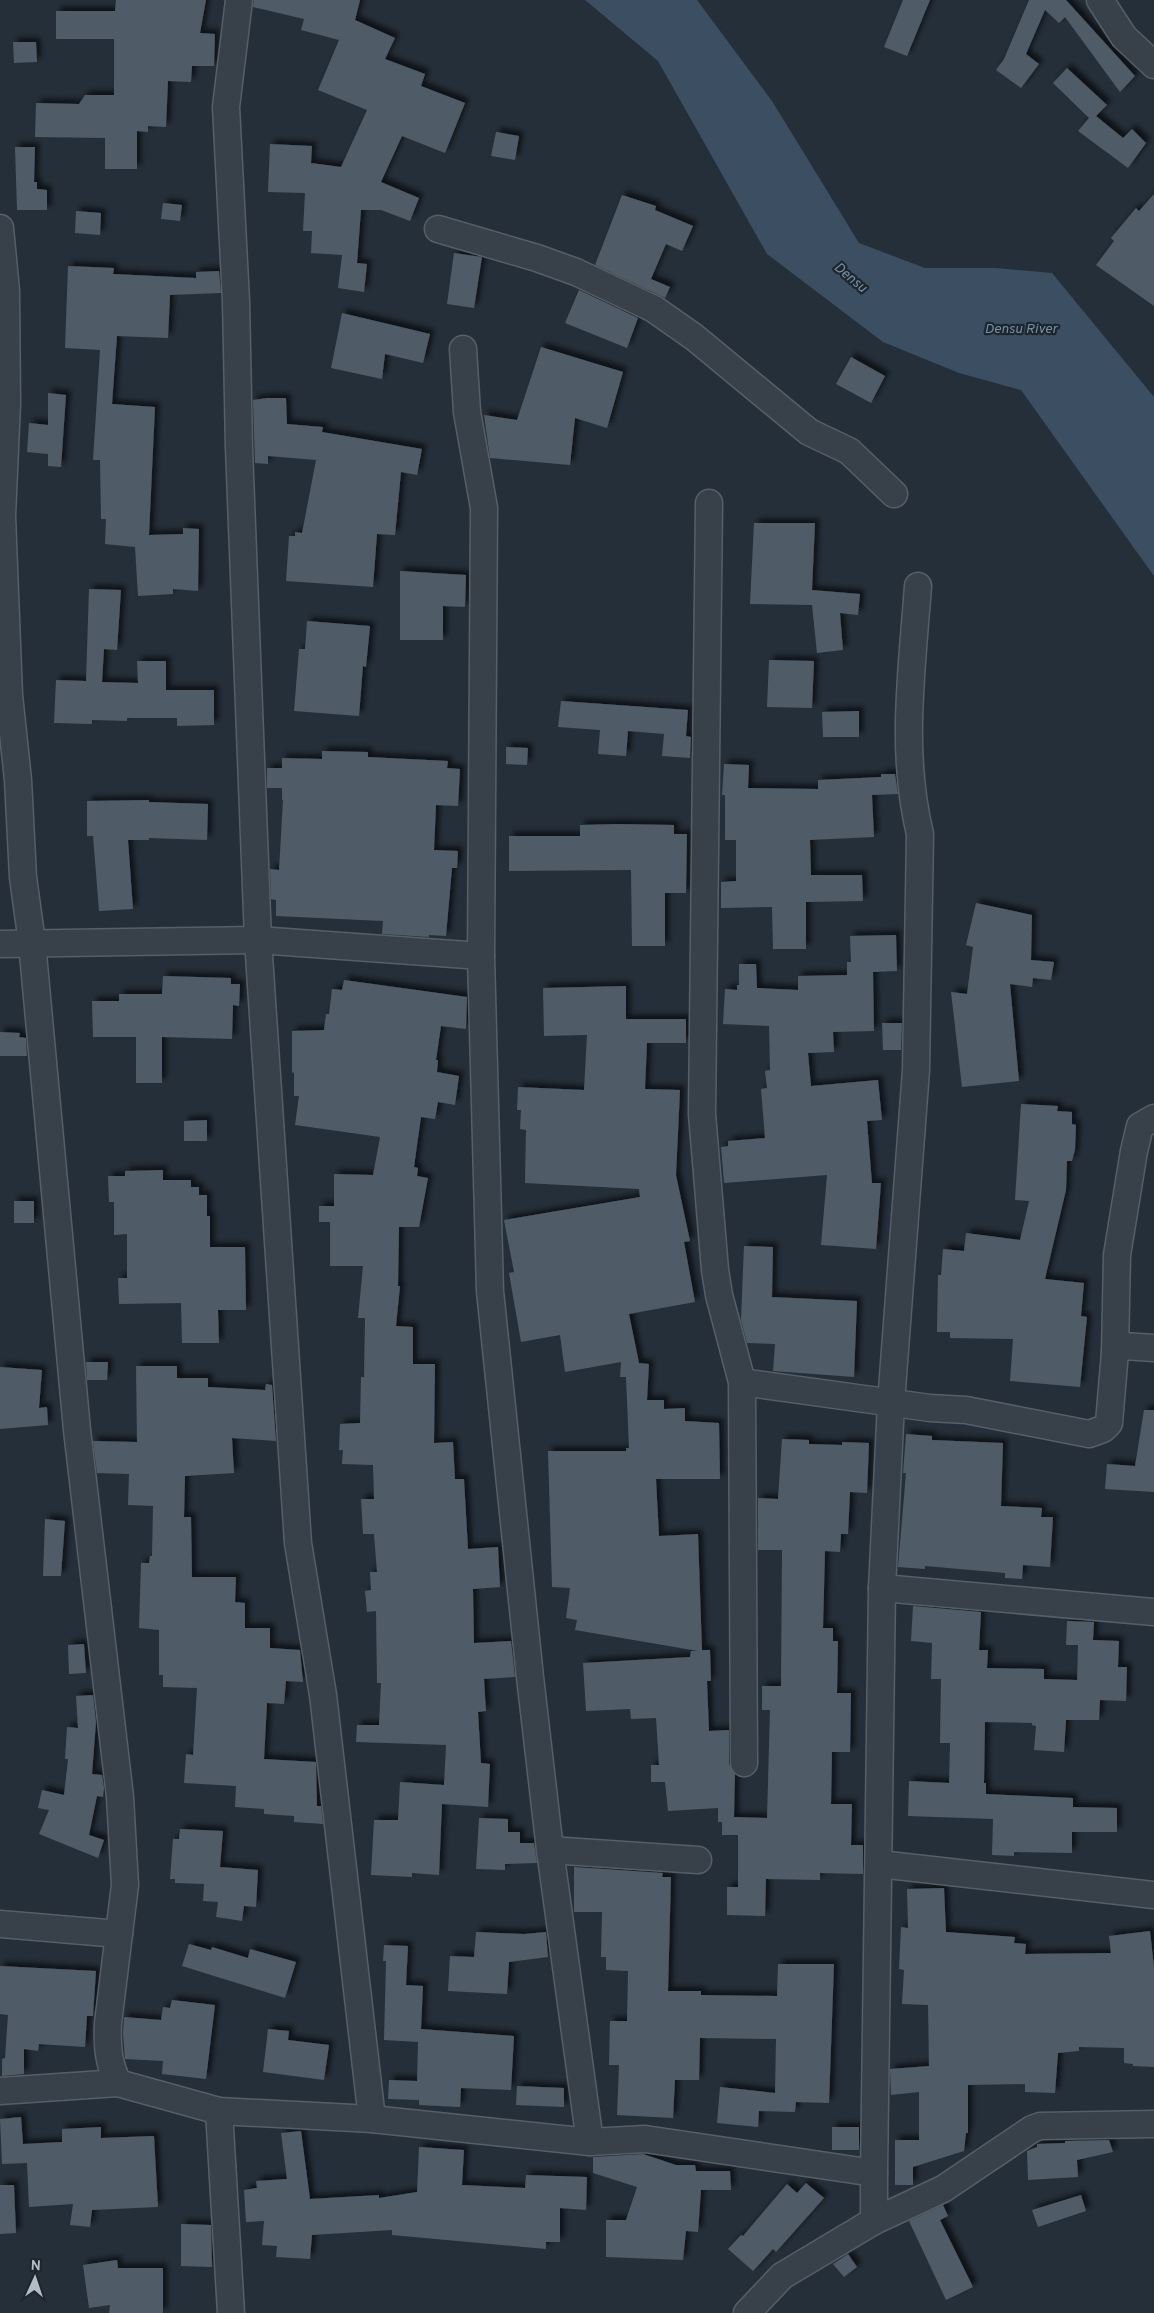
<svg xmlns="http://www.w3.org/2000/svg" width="1154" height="2313" font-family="Overpass,sans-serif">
	<defs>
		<filter id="shadow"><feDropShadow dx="4.5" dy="-4.5" stdDeviation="2.5" flood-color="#0009"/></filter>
	</defs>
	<rect width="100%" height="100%" fill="#252f39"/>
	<path fill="#3c4e61" d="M585,0H697L772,101L859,243L925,268H996L1052,273L1154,397V576L1021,390L959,373L883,342L767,254L658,61Z"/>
	<g fill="#505b67" filter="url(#shadow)">
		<path d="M116,0H206L200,33L215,34L214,66H192L191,82L168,81L166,127L148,126V132L137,131V169H105V138L35,137L36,103L79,104L85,95H114V39H56V11H115Z"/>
		<path d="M254,0H360L355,20L395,38L385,59L425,74L421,86L465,103L445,153L402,136L381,182L419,198L410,221L381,210H361L357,263L367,264L364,292L338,288L342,255L311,253L312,231H303L305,193L268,192L270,144L312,146L311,163L341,167L367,110L318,90L339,40L301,30L304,19L253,7Z"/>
		<path d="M903,0H930L907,56L884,47Z"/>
		<path d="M1029,0H1066L1135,76L1120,92L1065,17L1059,23L1045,10L1026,54L1039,64L1021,88L996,70L1004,59Z"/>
		<path d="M13,42H36L37,62L14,63Z"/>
		<path d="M1067,68L1107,105L1096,116L1123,138L1132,129L1146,143L1128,168L1078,131L1089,118L1053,83Z"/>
		<path d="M496,132L519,136L515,160L491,156Z"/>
		<path d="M15,147H35L34,182H37V189L47,190V210H17Z"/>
		<path d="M1154,194V306L1096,265L1114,241L1111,238L1136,208L1139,211Z"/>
		<path d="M622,195L656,206L655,210L693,226L682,251L666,244L651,279L670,287L665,298L595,265Z"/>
		<path d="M163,203L182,205L180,221L161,219Z"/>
		<path d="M76,211L101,213L100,235L75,233Z"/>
		<path d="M454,253L482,257L474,308L447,304Z"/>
		<path d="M68,266L114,268L113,274L196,278V272L219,271L221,293L170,295L168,338L117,336L112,404L155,407L149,535L183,534V528L199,529L198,591L173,589V594L138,596L135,547L105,544L106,519H101L100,460H93L100,350L65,348Z"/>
		<path d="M579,290L638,318L627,348L565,323Z"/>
		<path d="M342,313L430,334L423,363L385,354L382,379L331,368Z"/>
		<path d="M541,347L623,372L607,428L575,418L570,465L490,458L484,415L517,420Z"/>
		<path d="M851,357L885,376L871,403L836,384Z"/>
		<path d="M48,393L66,395L61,467L48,466V454L27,452L29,423L48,425Z"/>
		<path d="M267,398H286L287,424L323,427L322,432L422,449L417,475L401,472L395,535L377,534L373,587L286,581L289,536H295V532L302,533L316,460L268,456V464L255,463L253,400Z"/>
		<path d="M754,523H815L812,590L860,594L858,615L840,613L843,650L817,653L812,605L750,604Z"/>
		<path d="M400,571L466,575L465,607L443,606V640H400Z"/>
		<path d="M89,589L121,590L117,650L104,649L102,682L138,683L137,661H166V690H214V725L177,726V718H127V721L92,720V724L54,723L56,680L86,681Z"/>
		<path d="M307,621L370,626L366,667L363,666L359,716L294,711L299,649H305Z"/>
		<path d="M769,660L814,661L812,708L767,707Z"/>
		<path d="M561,701L688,710L686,736L691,737L690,758L662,756L664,734L628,731L626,756L598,754L600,730L558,727Z"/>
		<path d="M859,711V737H823L822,712Z"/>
		<path d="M506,747L528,748L527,765L506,764Z"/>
		<path d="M322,751L368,752V757L448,761L447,768L460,769L458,806L436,805L434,850L458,851L457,868H452L446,936L429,935V937L382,934L383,921L276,916V900L271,899L270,869L279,870L283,800H282V788H267V768H282V758L322,759Z"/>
		<path d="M724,764L749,765L748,788L818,789V780L881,777V774H895L898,794L872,795L874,837L810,840L811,875H862L863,901L806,902V949H773L772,907L721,908V882L736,881V840H725V795H722Z"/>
		<path d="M149,800V802L208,804L207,840L149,838V840H128L133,909L99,911L93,836H87V801Z"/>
		<path d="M617,824L674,825V834H687L686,893H665V946H632L631,870L509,871V836H580V825Z"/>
		<path d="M976,903L1032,915L1031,960L1054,962L1051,980L1033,978L1032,987L1010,984L1019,1081L962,1087L951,992L967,994L973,947L966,945Z"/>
		<path d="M896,935L897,971L873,972L874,1031L833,1032L834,1052L808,1053L811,1086L878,1080L882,1120L867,1121L872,1183H881L876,1249L821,1245L827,1175L724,1183L721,1147L728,1146V1141L765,1138L761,1089L767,1088L765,1071L770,1070L769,1026L723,1024L725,989L737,990V985H739V964H756L757,988L798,990V976L847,975V962H851L850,936Z"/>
		<path d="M163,976L231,978V984H240L239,1006L233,1005L232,1039L162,1037V1083H136V1037H93L92,1001H119V994H162Z"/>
		<path d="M344,980L467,997L466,1029L441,1026L436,1060H438L437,1072L459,1076L455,1105L438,1102L435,1119L421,1117L414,1167L418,1168L417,1176L428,1178L419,1227H399L398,1286H400L396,1326L413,1327V1364H435L434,1443L453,1442L455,1479H464L468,1549L498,1547L500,1587L473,1589L474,1643L511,1641L515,1677L484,1679L486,1711L478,1712L481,1763L490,1764L488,1807L442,1804L439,1875L412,1873V1877L371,1875L374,1820H398L400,1782L444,1785L446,1745L356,1742L357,1725H379L381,1683H377L376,1611L367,1612L365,1591L371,1590L370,1572H377L374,1534H363L361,1499H374L373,1465L342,1464L343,1450H339L340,1424L360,1423L361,1377H364L365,1318H358L363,1266H330V1222H319V1206H334V1174L373,1175L380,1137L295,1125L299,1096H294V1072L292,1073V1031L324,1030L326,1014H329L332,989L342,990Z"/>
		<path d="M626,986V1019H686V1043H647L645,1089L680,1090L676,1175L690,1241L684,1242L695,1302L629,1314L639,1363L649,1364L647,1400H664V1409L685,1408V1421L719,1423L720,1479H656L659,1536L698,1534L702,1650H710L711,1681H707L709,1731L729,1730V1764L735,1774L734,1817L767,1818L770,1710H762V1686H781L782,1550H758V1498L778,1499L782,1439L809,1440V1444L842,1445V1442L869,1443L867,1493L850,1492L848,1534H841L840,1552L825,1551L823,1628H833V1641H838L837,1693H851L850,1752H832L831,1804H852L851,1845H863V1874L820,1873V1880L766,1879L765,1916L727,1915V1887H738V1835H722V1822H718V1808L668,1811L665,1782H651V1765H659L656,1718L631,1719L630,1709L586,1711L583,1663L690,1657L691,1651H698L575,1630L577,1620L566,1618L570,1588L552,1587L548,1451H626V1448H629L626,1377H620L621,1362L565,1372L560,1335L521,1342L509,1273L514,1272L504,1220L640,1197L639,1189L525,1183L526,1130L520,1129L521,1110H517L518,1087L584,1090L587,1035L544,1036L543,988Z"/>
		<path d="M882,1023H902L901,1050H883Z"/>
		<path d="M0,1032L20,1033L19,1037L26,1038L27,1056H0Z"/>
		<path d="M1021,1104L1058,1106L1057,1111L1072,1112V1124L1076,1125L1075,1150L1072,1161H1067L1066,1190L1045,1279L1084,1283L1081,1316L1087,1317L1080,1387L1010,1381L1013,1339L950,1338V1332H937L938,1275H941L943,1249L964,1251L966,1233L1020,1240L1029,1201L1015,1200Z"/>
		<path d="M207,1120V1141H184V1121Z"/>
		<path d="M163,1170V1180H191V1187H199V1195H207V1216H210V1247H245L246,1310H218L219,1343H182L181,1303L119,1304L118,1278H127V1234L114,1235V1202H109L108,1176H125V1171Z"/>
		<rect x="14" y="1201" width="20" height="22"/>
		<path d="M744,1246L773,1247L772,1297L857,1301L854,1377L773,1371L775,1344L747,1343L741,1320Z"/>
		<path d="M86,1362H108L107,1380H87Z"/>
		<path d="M136,1366H177V1378H208V1387L265,1390L266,1384L272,1385L276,1441L232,1438L234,1473L185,1476L184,1517H191L192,1577H236L235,1602L245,1603V1628H270V1648L300,1650L303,1682L286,1681L284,1704L267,1703L264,1759L316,1762L317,1806H321L323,1824L294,1822V1816L264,1814V1809L235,1807L236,1786L184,1783L186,1754L193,1755L197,1688L163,1687V1675H159V1630L139,1628L141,1563H149L150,1556H152L153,1506L128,1505L129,1474L97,1473L93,1441L137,1442Z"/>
		<path d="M0,1367L42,1370L39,1408L47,1407L48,1425L0,1429Z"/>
		<path d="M1144,1410H1154V1492L1105,1489L1107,1464L1135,1466Z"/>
		<path d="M906,1434L932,1436V1440L1003,1443L1001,1506L1042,1508L1041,1517H1053L1050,1567L1023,1565L1022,1579L1005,1578V1573L925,1566V1569L898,1567L906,1473H903Z"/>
		<path d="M45,1519L65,1521L61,1576H43Z"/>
		<path d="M913,1606L981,1612L979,1650H988L987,1668L1044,1669V1679L1077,1680L1078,1645H1066L1067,1621L1094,1622L1093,1640L1119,1641L1118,1667H1127L1126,1701L1100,1700L1099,1720H1066L1064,1752L1034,1750L1036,1726L1032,1725V1723L985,1722L984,1783H986V1794L1073,1798V1807L1117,1808V1832H1072V1853L1014,1852V1856L992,1855L993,1819L908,1816L909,1781L949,1783L950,1743H940L941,1679H931L932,1643L911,1641Z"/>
		<path d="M84,1644L86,1673L69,1674L68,1645Z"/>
		<path d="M93,1695L96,1722L92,1774L102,1775L104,1788L103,1797L97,1796L89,1835L104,1840L98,1858L39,1834L49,1810L38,1808L42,1790L64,1795L68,1759H65L67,1727L78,1728L76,1696Z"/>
		<path d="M479,1818L508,1819V1832H520V1843H534L537,1863L505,1864V1870L476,1869Z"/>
		<path d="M180,1829L223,1831L220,1867L258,1870L256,1907L244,1906L242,1921L216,1917L218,1902L203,1901L204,1884L175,1883V1879H170L173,1839H179Z"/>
		<path d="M574,1867L663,1873L662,1877H671L668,1991H701V1995L777,1996L778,1964H834L829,2103L796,2102L795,2112L759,2111L758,2127L717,2123L720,2087L775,2093L776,2039L700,2038L699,2080H675L673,2118L617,2115L619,2065H609L610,2021H627L628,1971L606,1970V1957H601L602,1912H574Z"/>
		<path d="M944,1888L946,1932L1015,1937L1014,1943L1026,1944L1025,1954L1111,1953L1109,1936L1150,1931L1154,1967V2067L1133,2066V2064L1124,2063V2048L1079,2047V2051L1058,2053L1055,2093L1025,2092V2084L968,2085V2133H966L964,2151L913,2167V2185H895V2140H919V2092L891,2095L890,2069L929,2066L928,2005L902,2004L904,1970L899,1969L901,1927L908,1928L907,1889Z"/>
		<path d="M476,1932L524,1934L546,1932L548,1957L509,1962L507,1994L448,1991L450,1956L474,1957Z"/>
		<path d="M189,1944L211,1950L212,1947L248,1958L250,1949L296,1962L285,1998L182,1966Z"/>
		<path d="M384,1945L408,1946L406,1985L423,1986L421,2029L514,2036L511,2090L461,2088L460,2107L419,2105V2100L388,2099L389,2080L417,2081L418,2042L384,2040L386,1961H383Z"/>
		<path d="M0,1966L96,1971L93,2016H87L85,2047L39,2044L38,2051L24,2049V2074L2,2076V2059L5,2058L8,2015L0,2014Z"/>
		<path d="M172,2000L215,2005L206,2079L162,2074L163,2061L125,2059L123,2034L124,2017L161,2020L163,2007L170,2008Z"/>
		<path d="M268,2029L289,2031L288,2040L329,2045L324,2080L263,2072Z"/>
		<path d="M517,2086L564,2088V2107L516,2105Z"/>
		<path d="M21,2117L23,2144L62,2142V2129L101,2127V2138L154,2136L158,2207L92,2210L90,2227L70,2225L73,2204L29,2207L27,2163L2,2164L0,2119Z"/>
		<rect x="832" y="2127" width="27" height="23"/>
		<path d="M301,2131L310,2199L379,2195V2198L417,2192L419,2147L464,2150L462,2185L525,2188L526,2175L587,2177L586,2210L560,2208V2242H546V2249L392,2235V2230L312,2235L310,2259L276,2257L277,2246L262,2245L264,2221L246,2222L244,2190L257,2188L256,2181L287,2179L281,2133Z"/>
		<path d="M1109,2140L1113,2152L1077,2160L1078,2177L1028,2180L1027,2151L1037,2147V2144L1065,2143V2141Z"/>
		<path d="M643,2154L676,2165H695L696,2171H730L731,2190H701L698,2232L686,2231L683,2260L606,2257V2220H626L637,2187L593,2173V2157Z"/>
		<path d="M806,2183L824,2198L776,2252L773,2249L753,2271L728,2249L741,2235L743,2236L787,2184L797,2193Z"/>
		<path d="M0,2185H14L16,2233L0,2234Z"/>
		<path d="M1081,2195L1086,2211L1038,2227L1032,2210Z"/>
		<path d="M943,2205L948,2216L940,2220L973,2287L946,2300L909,2221Z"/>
		<path d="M181,2224L211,2225L212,2267L181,2266Z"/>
		<path d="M848,2254L857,2267L844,2277L833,2264Z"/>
		<path d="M117,2260L118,2268H163V2313H109L110,2305L89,2308L83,2265Z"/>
	</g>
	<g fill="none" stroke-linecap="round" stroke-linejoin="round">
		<g stroke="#565f68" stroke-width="29">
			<g id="minor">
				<path d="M239,0L226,107L236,301L239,448L258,940L298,1543L323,1695L372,2119"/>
				<path d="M1100,0L1124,37L1154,65"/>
				<path d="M0,228L6,291L7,404L2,516L9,695L18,780L23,877L32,943L77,1430L120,1797L125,1885L108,2023C107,2046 108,2062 118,2083L219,2111L372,2119L590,2142L645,2139L874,2173V2221"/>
				<path d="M438,229L537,258L576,272L654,309L694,337L809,432L849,451L894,494"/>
				<path d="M463,349L467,412L484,508L481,956L490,1291L530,1677L550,1850L590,2142"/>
				<path d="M709,503L702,1114L715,1270L719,1295L742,1382L744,1763"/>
				<path d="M0,944L258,940L481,956"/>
				<path d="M1115,1352L1117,1255L1134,1151L1140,1126L1154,1118"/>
				<path d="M742,1382L930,1408L966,1410L1089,1434L1103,1429L1109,1423L1115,1352L1123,1346L1154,1348"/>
				<path d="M882,1588L1154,1612"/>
				<path d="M550,1850L698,1860"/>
				<path d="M879,1864L1154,1895"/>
				<path d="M0,1924L119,1934"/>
				<path d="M0,2091L118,2083"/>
				<path d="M219,2111L231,2313"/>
				<path d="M874,2173L882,1588L891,1403L916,1070L920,834C900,752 912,669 918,586"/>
				<path d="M747,2313L782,2276L874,2221L943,2189L1032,2129L1040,2126L1154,2124"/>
			</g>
		</g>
		<use href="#minor" stroke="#38414a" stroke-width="26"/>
	</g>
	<g text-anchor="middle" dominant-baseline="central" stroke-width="4.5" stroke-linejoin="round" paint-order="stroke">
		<g font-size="14" font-style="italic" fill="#778fa6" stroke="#1d262f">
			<text transform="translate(850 278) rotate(40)">Densu</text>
			<text x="1021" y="329">Densu River</text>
		</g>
	</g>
	<g transform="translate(35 2278) rotate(3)" stroke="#1d262f" stroke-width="4" paint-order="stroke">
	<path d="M0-4L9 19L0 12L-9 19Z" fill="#b3bcc5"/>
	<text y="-8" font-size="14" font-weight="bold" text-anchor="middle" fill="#b3bcc5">N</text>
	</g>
</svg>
